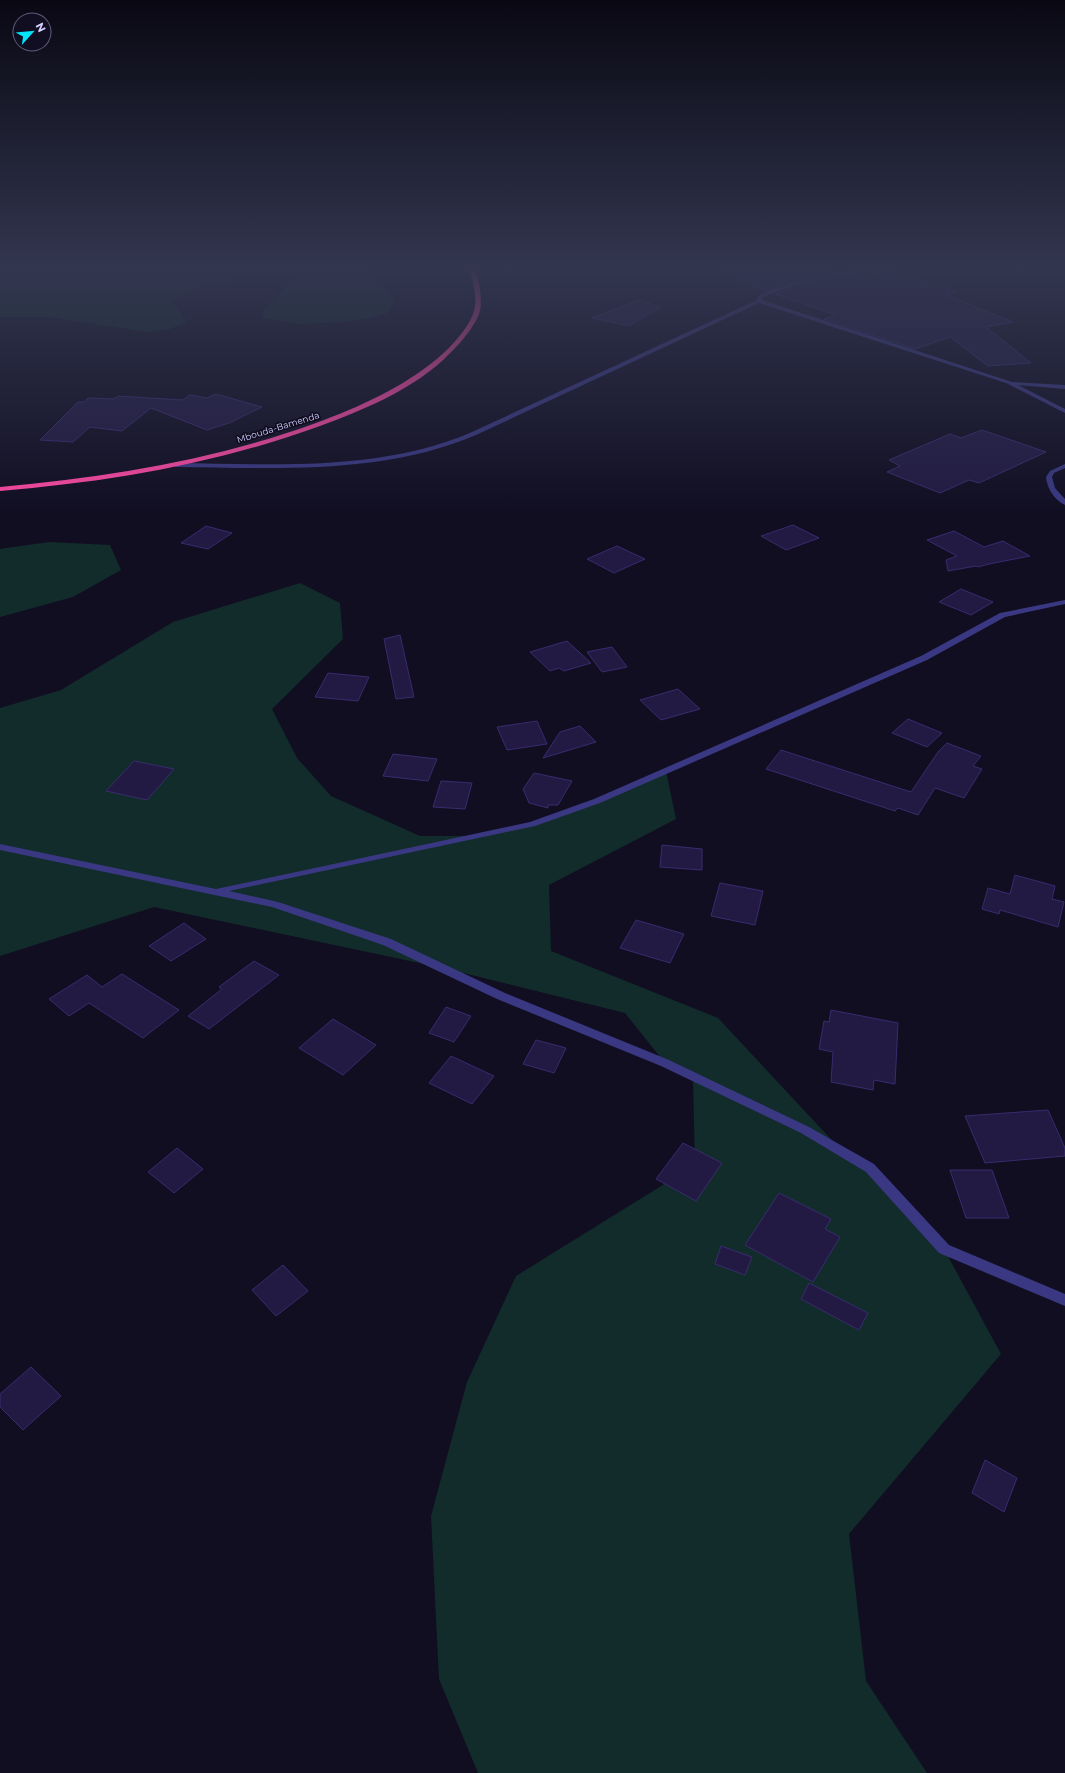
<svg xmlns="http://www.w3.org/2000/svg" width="1065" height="1773" font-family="Montserrat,sans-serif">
	<rect width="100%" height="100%" fill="#110e22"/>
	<g fill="#112c2b">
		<path d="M0,266H359L392,295L394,304L387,313L370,318L346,322L300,324L263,318L264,310L298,273C266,277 196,280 172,301L187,322L170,329L146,332L52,317H0Z"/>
		<path d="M49,542L110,545L121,570L73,597L0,617V549Z"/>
		<path d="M300,583L340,603L343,639L272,709L297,758L331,796L420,836H481L532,824L666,771L676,819L549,885L551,951L718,1018L842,1151L870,1168L944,1249L1001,1354L849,1534L866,1681L927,1773H478L439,1679L431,1516L467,1382L516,1276L695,1165L693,1080L665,1063L625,1013L443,968L154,907L0,956V708L61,690L173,622Z"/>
	</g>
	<g fill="#221a43" stroke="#382c6f">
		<path d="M726,266H813L834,273L793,281L767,291L735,280L741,278L725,274Z"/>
		<path d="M890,271L956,291L947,295L1013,322L986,327L1031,363L988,366L950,337L915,349L824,319L835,315L775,294L816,280L847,276L852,278Z"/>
		<path d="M638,300L661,307L629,326L592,318Z"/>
		<path d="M216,394L262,407L229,423L207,430L151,408L122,431L90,427L73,442L40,440L78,402H84L88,398L114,399L118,396L183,400L190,395L207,398Z"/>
		<path d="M982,430L1046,452L979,483L969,480L940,493L887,472L900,466L889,460L950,434L961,438Z"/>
		<path d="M793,525L819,538L786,550L761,536Z"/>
		<path d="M206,526L232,533L208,549L181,543Z"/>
		<path d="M954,531L984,547L1003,541L1030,556L989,564L978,567L976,566L948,571L946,560L957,556L927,540Z"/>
		<path d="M617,546L645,559L614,573L587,559Z"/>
		<path d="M961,589L993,602L971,615L939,602Z"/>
		<path d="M400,635L414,697L396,699L384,639Z"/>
		<path d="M567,641L591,663L564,671L559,668L550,671L530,652Z"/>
		<path d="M612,647L627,667L602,672L587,652Z"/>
		<path d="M328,673L369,677L358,701L315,697Z"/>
		<path d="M678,689L700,709L661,720L640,700Z"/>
		<path d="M908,719L942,733L927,747L892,733Z"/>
		<path d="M537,721L547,744L507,750L497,727Z"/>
		<path d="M580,726L596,742L543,758L560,732Z"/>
		<path d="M947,743L981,756L973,766L982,769L964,798L935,788L918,815L898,808L895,811L766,769L781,750L911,792L938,752Z"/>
		<path d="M393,754L437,759L428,781L383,776Z"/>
		<path d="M134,761L174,769L147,800L106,791Z"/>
		<path d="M534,773L572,781L558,805H548V808L529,803L523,789Z"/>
		<path d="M441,781L472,783L465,809L433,807Z"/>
		<path d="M662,845L702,849V870L660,867Z"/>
		<path d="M1015,875L1055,886L1052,899L1064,902L1058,927L1000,910L999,914L982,909L988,888L1010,894Z"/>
		<path d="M720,883L763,891L755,925L711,916Z"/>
		<path d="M636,920L684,934L670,963L620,948Z"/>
		<path d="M184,923L206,939L171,961L149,946Z"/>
		<path d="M254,961L279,975L209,1029L188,1016L222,989L219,987Z"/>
		<path d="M122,974L179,1010L143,1038L89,1003L69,1016L49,999L87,975L102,987Z"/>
		<path d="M446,1007L471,1016L454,1042L429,1033Z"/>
		<path d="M831,1010L898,1023L895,1084L874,1080L873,1090L831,1082L833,1052L819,1049L824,1021L829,1022Z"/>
		<path d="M333,1019L376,1045L343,1075L299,1048Z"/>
		<path d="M536,1040L566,1048L554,1073L523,1064Z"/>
		<path d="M451,1056L494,1076L472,1104L429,1083Z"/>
		<path d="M1048,1110L1065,1148V1156L985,1163L965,1116Z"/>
		<path d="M683,1143L722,1163L696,1201L656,1179Z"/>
		<path d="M177,1148L203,1169L174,1193L148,1172Z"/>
		<path d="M950,1170H992L1009,1218H966Z"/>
		<path d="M779,1193L831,1219L825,1229L840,1237L813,1282L745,1245Z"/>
		<path d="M721,1246L752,1257L745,1275L715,1264Z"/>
		<path d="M283,1265L308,1291L276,1316L252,1290Z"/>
		<path d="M809,1283L868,1313L859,1330L801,1299Z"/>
		<path d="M31,1367L61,1396L23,1430L0,1407V1394Z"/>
		<path d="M985,1460L1017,1478L1004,1512L972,1493Z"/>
	</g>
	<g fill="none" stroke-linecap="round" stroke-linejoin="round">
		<g fill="#3a3882" fill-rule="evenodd">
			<path d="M901,266H914L816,279L780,290L762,298V300L1012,382L1065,385V389L1018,385L1065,409V413L1006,383L759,303L476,435C382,475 276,468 176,467L173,465L176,463C275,464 379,472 472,432L757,300L758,296C805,274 850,272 901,266Z"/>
			<path d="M1065,464V468L1054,473L1052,477L1055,488L1065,499V505C1054,500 1047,488 1046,477L1050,471Z"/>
			<path d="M1065,600V604L1005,617L927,660L600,803L535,826L229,891L278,902L391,939L505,993L669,1060L809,1127L874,1164L949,1245L1065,1294V1306L939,1253L866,1172L801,1133L661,1066L497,999L383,945L272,907L0,850V844L216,889L530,822L594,799L921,656L1000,613Z"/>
		</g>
		<path fill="#ff4aa3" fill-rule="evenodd" d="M469,266H475C478,280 483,296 480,311C475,328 455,349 442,361C407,392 363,410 320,426C216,464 109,482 0,491V487C108,477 214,460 316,423C359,407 402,388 438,358C451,347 469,328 474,311C478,296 472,280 469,266Z"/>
	</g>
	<linearGradient id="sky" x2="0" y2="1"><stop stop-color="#090813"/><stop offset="0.52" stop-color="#32364f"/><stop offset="1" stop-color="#32364f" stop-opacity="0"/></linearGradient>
	<rect width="1065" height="514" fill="url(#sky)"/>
	<g text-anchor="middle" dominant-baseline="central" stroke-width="3.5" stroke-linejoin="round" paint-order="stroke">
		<g font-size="9" fill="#d4cfff" stroke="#110e22">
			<text transform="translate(278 427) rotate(-17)">Mbouda-Bamenda</text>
		</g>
	</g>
	<g transform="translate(32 32) rotate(63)"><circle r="19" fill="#110e22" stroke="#5f5b7a"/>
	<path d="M0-3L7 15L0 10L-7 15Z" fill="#00e5fa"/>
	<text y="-6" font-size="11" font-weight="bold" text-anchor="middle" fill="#d4cfff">N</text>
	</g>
</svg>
